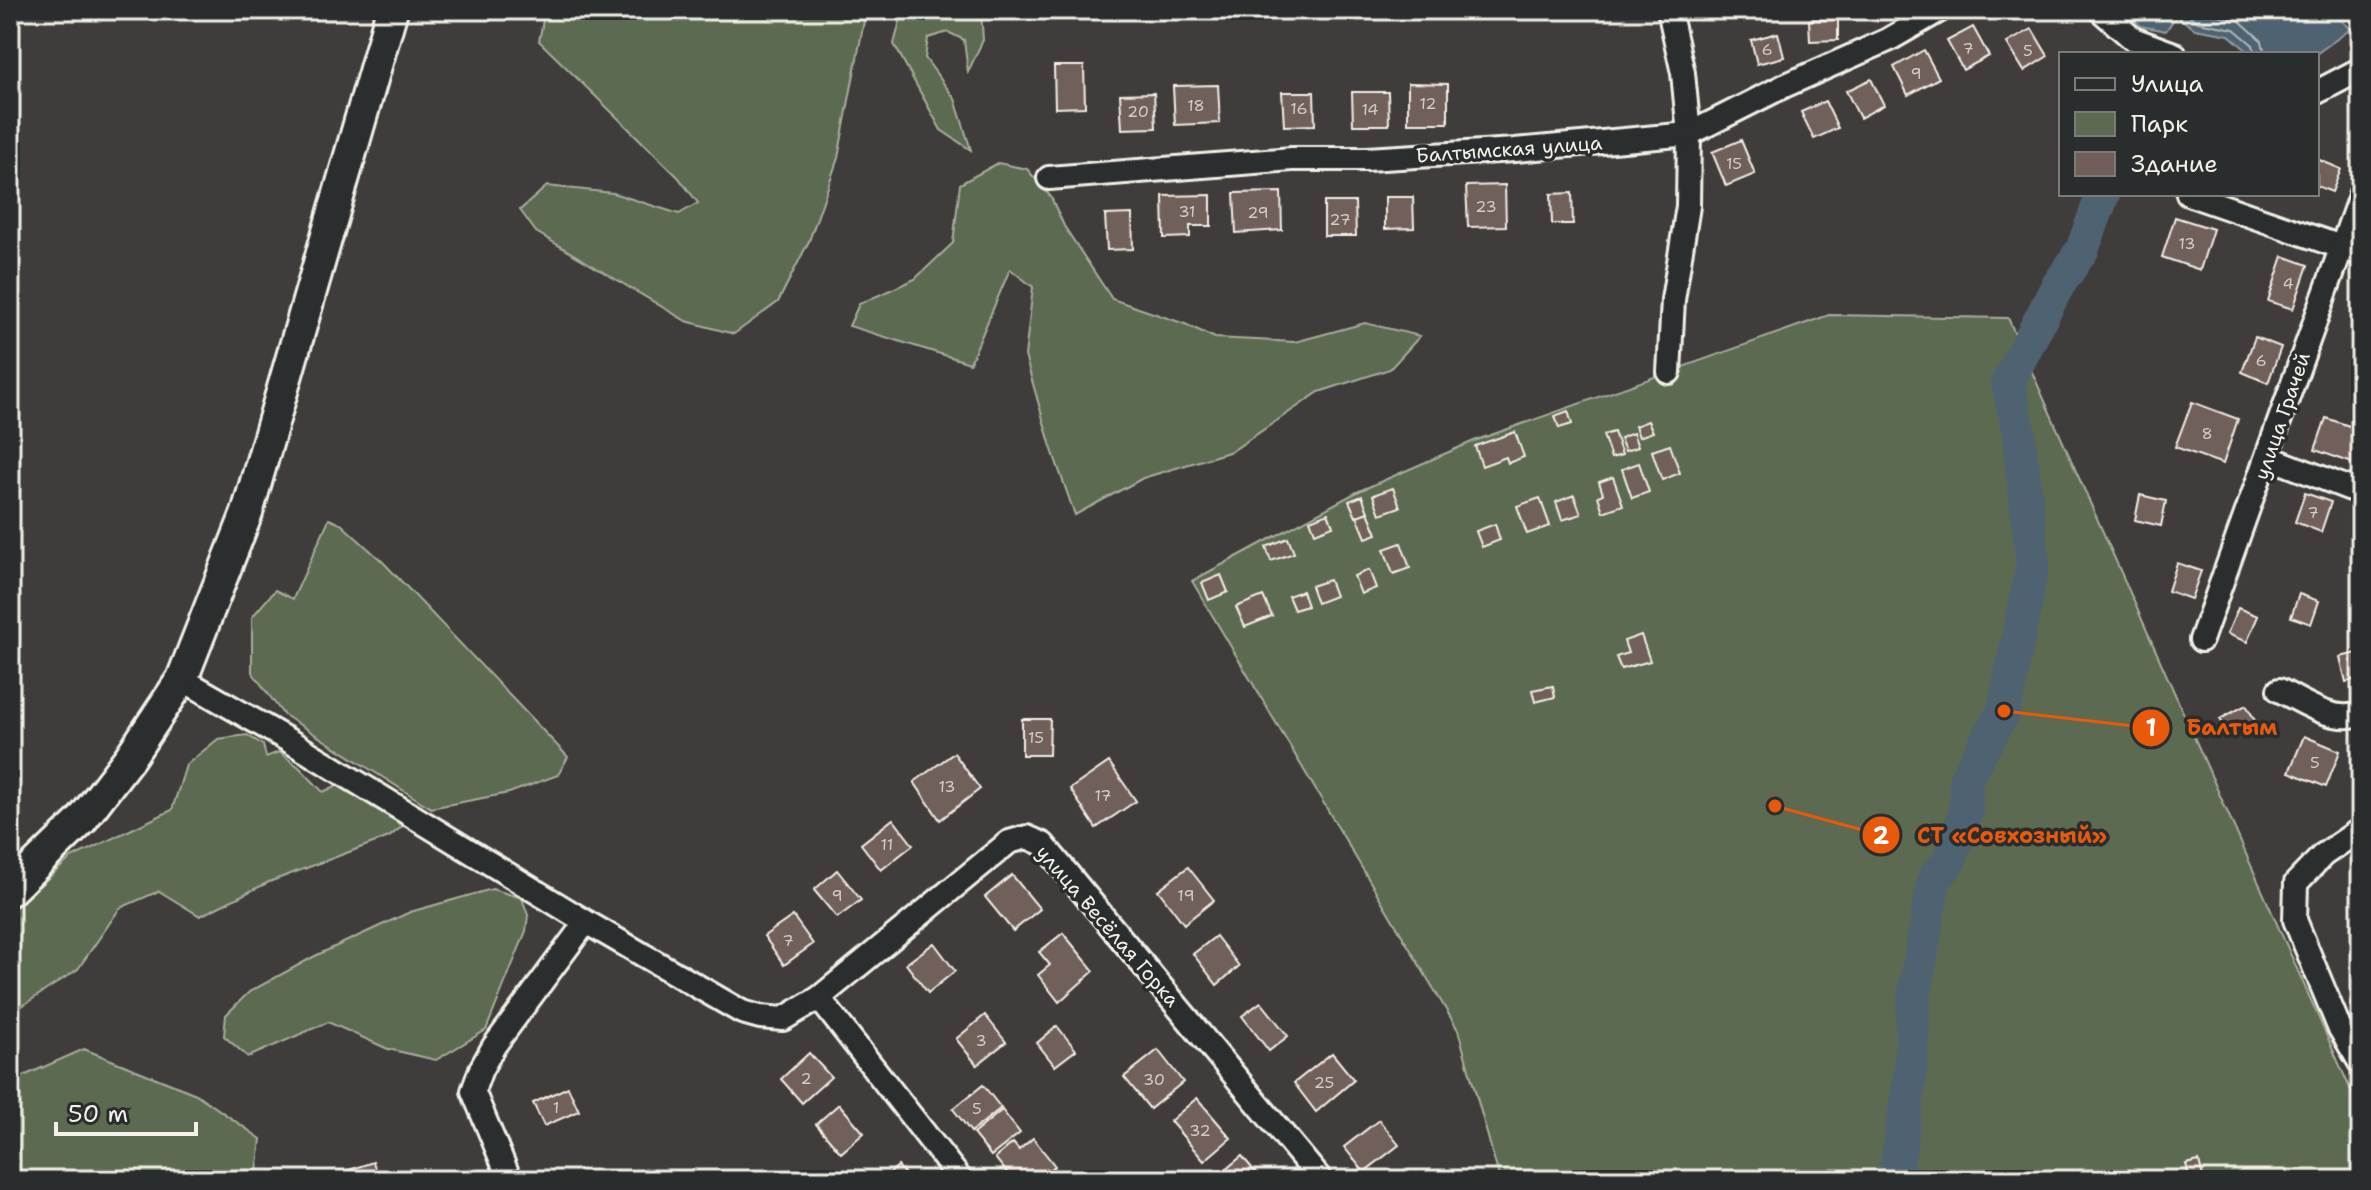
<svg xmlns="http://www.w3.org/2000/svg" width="2371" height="1190" font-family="'Shantell Sans',sans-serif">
	<rect width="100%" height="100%" fill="#3f3c3b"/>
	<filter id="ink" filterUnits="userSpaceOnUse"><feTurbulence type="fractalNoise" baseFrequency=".0125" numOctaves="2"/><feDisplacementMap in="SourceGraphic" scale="16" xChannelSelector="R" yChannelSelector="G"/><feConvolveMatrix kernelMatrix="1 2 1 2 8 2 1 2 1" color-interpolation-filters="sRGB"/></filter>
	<g filter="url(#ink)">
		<g fill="#5c6a51" stroke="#a8ae9c" stroke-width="2">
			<path d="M545,10H875L865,16L838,158L809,241L778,302L734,334L686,321L536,232L520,210L547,186L613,193L679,214L698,203L678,177L539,41Z"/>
			<path d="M887,10H981L983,40L968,72L964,40L948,32L928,38L925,58L955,99L971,150L941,130L894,44L900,21Z"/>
			<path d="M998,163L1027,169L1051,197L1064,226L1112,299L1185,324L1215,338L1295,342L1365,323L1420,336L1390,369L1319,392L1232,451L1143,478L1075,515L1051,447L1025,356L1033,287L1010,269L970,363L849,326L859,304L915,279L953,243L960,184Z"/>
			<path d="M1829,315L2008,318L2361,1113V1180H1500L1458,1030L1192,581L1357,492L1474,441Z"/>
			<path d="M329,519L341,524L383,562L568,757L558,775L509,793L431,808L283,714L252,672V617L275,590L293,599Z"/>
			<path d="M247,735L263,745L266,757L279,752L299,767L323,792L344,782L404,825L389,837L269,882L200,916L159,891L120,908L78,969L16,1010L10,1008V912L71,858L172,810L186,765L218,739Z"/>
			<path d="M492,889L522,898L528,915L526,931L486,1030L436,1060L388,1049L328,1022L248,1057L224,1036L226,1015L249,992L315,956L410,912Z"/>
			<path d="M84,1049L196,1094L261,1139L256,1180H10V1082Z"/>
		</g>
		<path fill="#4f6272" stroke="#919ba1" stroke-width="2" d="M2125,10H2330L2351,29L2316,54H2251L2229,35L2195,29L2176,16L2166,31L2140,26Z"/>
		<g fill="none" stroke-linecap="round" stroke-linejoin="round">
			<g stroke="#b2b8b9" stroke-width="2">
				<path d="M2181,10L2198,22L2234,29L2253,45L2255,54"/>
				<path d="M2199,10L2239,20L2262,41L2265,54"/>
			</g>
			<path stroke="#4f6272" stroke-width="34" d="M1895,1180L1910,1077L1914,997L1934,879L1949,862L1966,811V778L2004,711L2033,563L2018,428L2008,382L2057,287L2082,250L2103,194"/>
		</g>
		<g fill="#715e5a" stroke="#f4f1e8" stroke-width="2">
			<path d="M1838,19V40L1810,41L1809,20Z"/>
			<path d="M1973,27L1989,56L1963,70L1947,41Z"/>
			<path d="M2032,29L2048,56L2024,71L2007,43Z"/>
			<path d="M1778,33L1784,57L1757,64L1751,40Z"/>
			<path d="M1924,50L1939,78L1908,95L1894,67Z"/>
			<path d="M1054,66H1084L1085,107L1055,108Z"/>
			<path d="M1871,79L1884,105L1860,118L1846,91Z"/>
			<path d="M1408,83L1448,84V123H1408Z"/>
			<path d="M1218,85L1220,123L1175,125L1173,86Z"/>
			<path d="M1282,92H1314L1315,125L1284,126Z"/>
			<path d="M1352,92H1388L1389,125H1353Z"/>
			<path d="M1154,93L1156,128L1122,129L1120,94Z"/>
			<path d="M1825,101L1838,128L1814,139L1801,112Z"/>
			<path d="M1741,140L1755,174L1726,186L1712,152Z"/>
			<path d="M2317,159L2341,169L2332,192L2317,186Z"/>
			<path d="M1505,185L1506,226L1468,227L1466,186Z"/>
			<path d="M1281,192L1282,230L1236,233L1234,193Z"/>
			<path d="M1572,193L1573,224H1552L1551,194Z"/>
			<path d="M1211,195V226H1190V237L1164,238L1163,196Z"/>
			<path d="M1385,197H1413L1414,228L1385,229Z"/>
			<path d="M1324,202H1355L1356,236H1324Z"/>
			<path d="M1132,214L1133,249L1107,250L1105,215Z"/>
			<path d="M2175,217L2213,229L2200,270L2162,257Z"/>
			<path d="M2283,256L2308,265L2293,309L2268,301Z"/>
			<path d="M2255,337L2281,347L2268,383L2242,372Z"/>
			<path d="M2192,402L2238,419L2223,464L2175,447Z"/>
			<path d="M1568,411L1572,424L1559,428L1555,416Z"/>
			<path d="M2326,418L2361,430V457L2358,465L2315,450Z"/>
			<path d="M1648,421L1653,432L1639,437L1635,426Z"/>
			<path d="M1515,432L1524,457L1508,463L1506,457L1482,466L1475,446Z"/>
			<path d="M1614,432L1622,455L1611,458L1603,435Z"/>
			<path d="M1633,433L1638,447L1625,451L1620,438Z"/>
			<path d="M1670,445L1680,473L1662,480L1652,451Z"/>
			<path d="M1639,463L1649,492L1632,498L1622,469Z"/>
			<path d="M1613,477L1623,505L1603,512L1598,496L1603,494L1599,482Z"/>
			<path d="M1393,488L1400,507L1380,514L1373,495Z"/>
			<path d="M2305,493L2331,502L2321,532L2295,522Z"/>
			<path d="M1574,495L1581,514L1562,520L1556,502Z"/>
			<path d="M2140,495L2166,501L2161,526L2135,520Z"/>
			<path d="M1362,496L1368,512L1356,517L1349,501Z"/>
			<path d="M1540,498L1550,526L1527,534L1517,506Z"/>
			<path d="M1368,512L1377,534L1366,538L1357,516Z"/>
			<path d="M1328,513L1333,526L1315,533L1310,520Z"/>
			<path d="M1495,524L1500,540L1482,547L1476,531Z"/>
			<path d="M1288,538L1294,553L1271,561L1266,547Z"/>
			<path d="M1401,543L1410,568L1393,574L1384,549Z"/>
			<path d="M2177,563L2201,571L2191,599L2168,591Z"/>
			<path d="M1369,570L1376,588L1361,594L1354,576Z"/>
			<path d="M1221,575L1228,592L1209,600L1202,583Z"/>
			<path d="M1329,580L1335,596L1317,603L1311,586Z"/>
			<path d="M1302,591L1307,606L1294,610L1288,596Z"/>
			<path d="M2299,594L2319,601L2311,624L2291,617Z"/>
			<path d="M1263,596L1272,616L1245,627L1236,607Z"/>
			<path d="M2238,608L2258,616L2247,642L2227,634Z"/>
			<path d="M1641,635L1650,661L1621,669L1616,657L1628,653L1624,641Z"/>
			<path d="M2361,652V678L2346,682L2340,657Z"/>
			<path d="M1553,686L1555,697L1535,702L1532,690Z"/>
			<path d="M2246,705L2256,722L2230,737L2220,719Z"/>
			<path d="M1022,719H1050L1049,755H1022Z"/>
			<path d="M2304,736L2340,751L2326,787L2289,772Z"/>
			<path d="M954,753L980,789L940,820L914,782Z"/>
			<path d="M1109,762L1136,801L1096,828L1070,789Z"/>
			<path d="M893,819L913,845L881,870L861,844Z"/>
			<path d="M1188,867L1214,900L1184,924L1158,890Z"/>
			<path d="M837,870L861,900L837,918L814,890Z"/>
			<path d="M1012,875L1040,909L1013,931L985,897Z"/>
			<path d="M793,916L813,944L784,965L764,936Z"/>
			<path d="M1063,933L1094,971L1059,1002L1038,975L1050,965L1039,952Z"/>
			<path d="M1216,936L1239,966L1217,985L1193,954Z"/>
			<path d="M934,943L955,971L928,993L906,964Z"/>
			<path d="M1261,1002L1288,1036L1269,1051L1242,1016Z"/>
			<path d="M985,1015L1006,1042L977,1065L956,1039Z"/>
			<path d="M1057,1026L1076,1050L1055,1066L1037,1043Z"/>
			<path d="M1158,1050L1183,1082L1150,1109L1124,1077Z"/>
			<path d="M809,1053L831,1077L802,1103L781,1079Z"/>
			<path d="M1332,1053L1354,1080L1316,1112L1294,1083Z"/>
			<path d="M983,1085L1001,1108L971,1132L953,1109Z"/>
			<path d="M568,1087L579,1111L544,1126L533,1103Z"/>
			<path d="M1197,1098L1231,1138L1204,1161L1170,1121Z"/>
			<path d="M839,1104L864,1133L841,1153L816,1124Z"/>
			<path d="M1002,1110L1020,1133L991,1156L973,1134Z"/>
			<path d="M1379,1120L1399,1145L1364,1172L1344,1147Z"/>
			<path d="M1033,1138L1055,1166L1037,1180H1013L995,1158L1013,1143L1019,1150Z"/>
			<path d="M1242,1156L1261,1179L1213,1180Z"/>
			<path d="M2199,1161L2204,1180H2190L2186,1164Z"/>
			<path d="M373,1162L379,1180H319Z"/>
			<path d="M898,1166L910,1180H882Z"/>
		</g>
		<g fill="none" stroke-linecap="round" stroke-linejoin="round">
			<g stroke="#f4f1e8" stroke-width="28">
				<g id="street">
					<path d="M1669,10L1683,73L1689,134L1688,206L1673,300L1669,372"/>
					<path d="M2100,10L2133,39L2174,54"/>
					<path d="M2317,92L2361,69"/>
					<path d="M1049,178L1292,159H1367L1515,150L1689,134L1784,86L1888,40L1940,10"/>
					<path d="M2188,194L2361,254"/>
					<path d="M2268,457L2361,493"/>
					<path d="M2201,640L2361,193"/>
					<path d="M182,679L288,740L586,922L742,1012L760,1017L783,1019L819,998L1009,842L1027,837L1043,844L1321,1180"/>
					<path d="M2279,690C2302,701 2335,725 2361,713"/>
					<path d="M2361,829L2323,855L2296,883L2295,920L2339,1027L2361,1064"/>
					<path d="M819,998L961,1180"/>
					<path d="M510,1180L473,1091L481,1069L494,1046L586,922"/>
				</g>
			</g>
			<g stroke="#f4f1e8" stroke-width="36">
				<path id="secondary" d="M10,890L81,821L130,757L182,679L247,513L392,10"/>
			</g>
			<use href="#street" stroke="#2a2d2e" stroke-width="22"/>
			<use href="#secondary" stroke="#2a2d2e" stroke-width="30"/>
		</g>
	</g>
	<g text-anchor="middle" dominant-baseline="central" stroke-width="7" stroke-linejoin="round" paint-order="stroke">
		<g font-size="16" fill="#d3ccc4">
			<text x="1968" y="48">7</text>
			<text x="1767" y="49">6</text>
			<text x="2028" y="50">5</text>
			<text x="1916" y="73">9</text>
			<text x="1428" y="103">12</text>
			<text x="1196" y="105">18</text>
			<text x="1299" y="108">16</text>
			<text x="1370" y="109">14</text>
			<text x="1138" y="111">20</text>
			<text x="1734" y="163">15</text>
			<text x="1486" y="206">23</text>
			<text x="1187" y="211">31</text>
			<text x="1258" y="212">29</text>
			<text x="1340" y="219">27</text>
			<text x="2187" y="243">13</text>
			<text x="2288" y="283">4</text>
			<text x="2261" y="360">6</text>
			<text x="2207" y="433">8</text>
			<text x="2313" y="512">7</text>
			<text x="1036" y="737">15</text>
			<text x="2315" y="762">5</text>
			<text x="947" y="786">13</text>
			<text x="1103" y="795">17</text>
			<text x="887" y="844">11</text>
			<text x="837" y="895">9</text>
			<text x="1186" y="895">19</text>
			<text x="788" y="940">7</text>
			<text x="981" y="1040">3</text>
			<text x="806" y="1078">2</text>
			<text x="1154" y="1079">30</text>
			<text x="1324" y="1082">25</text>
			<text x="556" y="1107">1</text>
			<text x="977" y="1108">5</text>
			<text x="1200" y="1130">32</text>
		</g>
		<g font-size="20" fill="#f4f1e8" stroke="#2a2d2e">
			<text transform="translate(1509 149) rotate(-4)">Балтымская улица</text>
			<text transform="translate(2282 416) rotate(-71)">улица Грачей</text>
			<text transform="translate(1108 926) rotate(49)">улица Весёлая Горка</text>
		</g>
	</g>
	<path fill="none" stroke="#e8590c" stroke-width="3" d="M2004 711L2151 728M1775 806L1881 835"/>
	<g fill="#e8590c" stroke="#2a2d2e" stroke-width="3">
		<circle cx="2004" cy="711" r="8"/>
		<circle cx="1775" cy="806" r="8"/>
		<circle cx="2151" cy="728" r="20"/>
		<circle cx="1881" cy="835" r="20"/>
	</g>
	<g font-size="24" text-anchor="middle" font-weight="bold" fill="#fff">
		<text x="2151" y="736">1</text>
		<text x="1881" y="844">2</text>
	</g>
	<g font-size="22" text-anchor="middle" font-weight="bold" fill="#e8590c" stroke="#2a2d2e" stroke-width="7" stroke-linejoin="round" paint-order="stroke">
		<text x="2232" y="735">Балтым</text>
		<text x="2012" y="843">СТ «Совхозный»</text>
	</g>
	<rect width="2371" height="1190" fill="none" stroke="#2a2d2e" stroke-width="40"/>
	<rect x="20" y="20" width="2331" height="1150" fill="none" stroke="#f4f1e8" stroke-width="3" filter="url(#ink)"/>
	<rect x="2059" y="52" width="260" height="144" fill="#2a2d2e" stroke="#7b7b78" stroke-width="2"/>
	<rect x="2075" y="78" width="40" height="12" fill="#2a2d2e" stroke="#7b7b78" stroke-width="2"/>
	<text x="2131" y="92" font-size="24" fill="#f4f1e8">Улица</text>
	<rect x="2075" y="112" width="40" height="24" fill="#5c6a51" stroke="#7b7b78" stroke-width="2"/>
	<text x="2131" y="132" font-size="24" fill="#f4f1e8">Парк</text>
	<rect x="2075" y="152" width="40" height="24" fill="#715e5a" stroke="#7b7b78" stroke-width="2"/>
	<text x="2131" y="172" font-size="24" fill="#f4f1e8">Здание</text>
	<path d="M56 1122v12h140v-12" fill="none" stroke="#f4f1e8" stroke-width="4"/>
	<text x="68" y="1122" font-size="24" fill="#f4f1e8" stroke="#2a2d2e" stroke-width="6" paint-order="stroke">50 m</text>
</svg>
